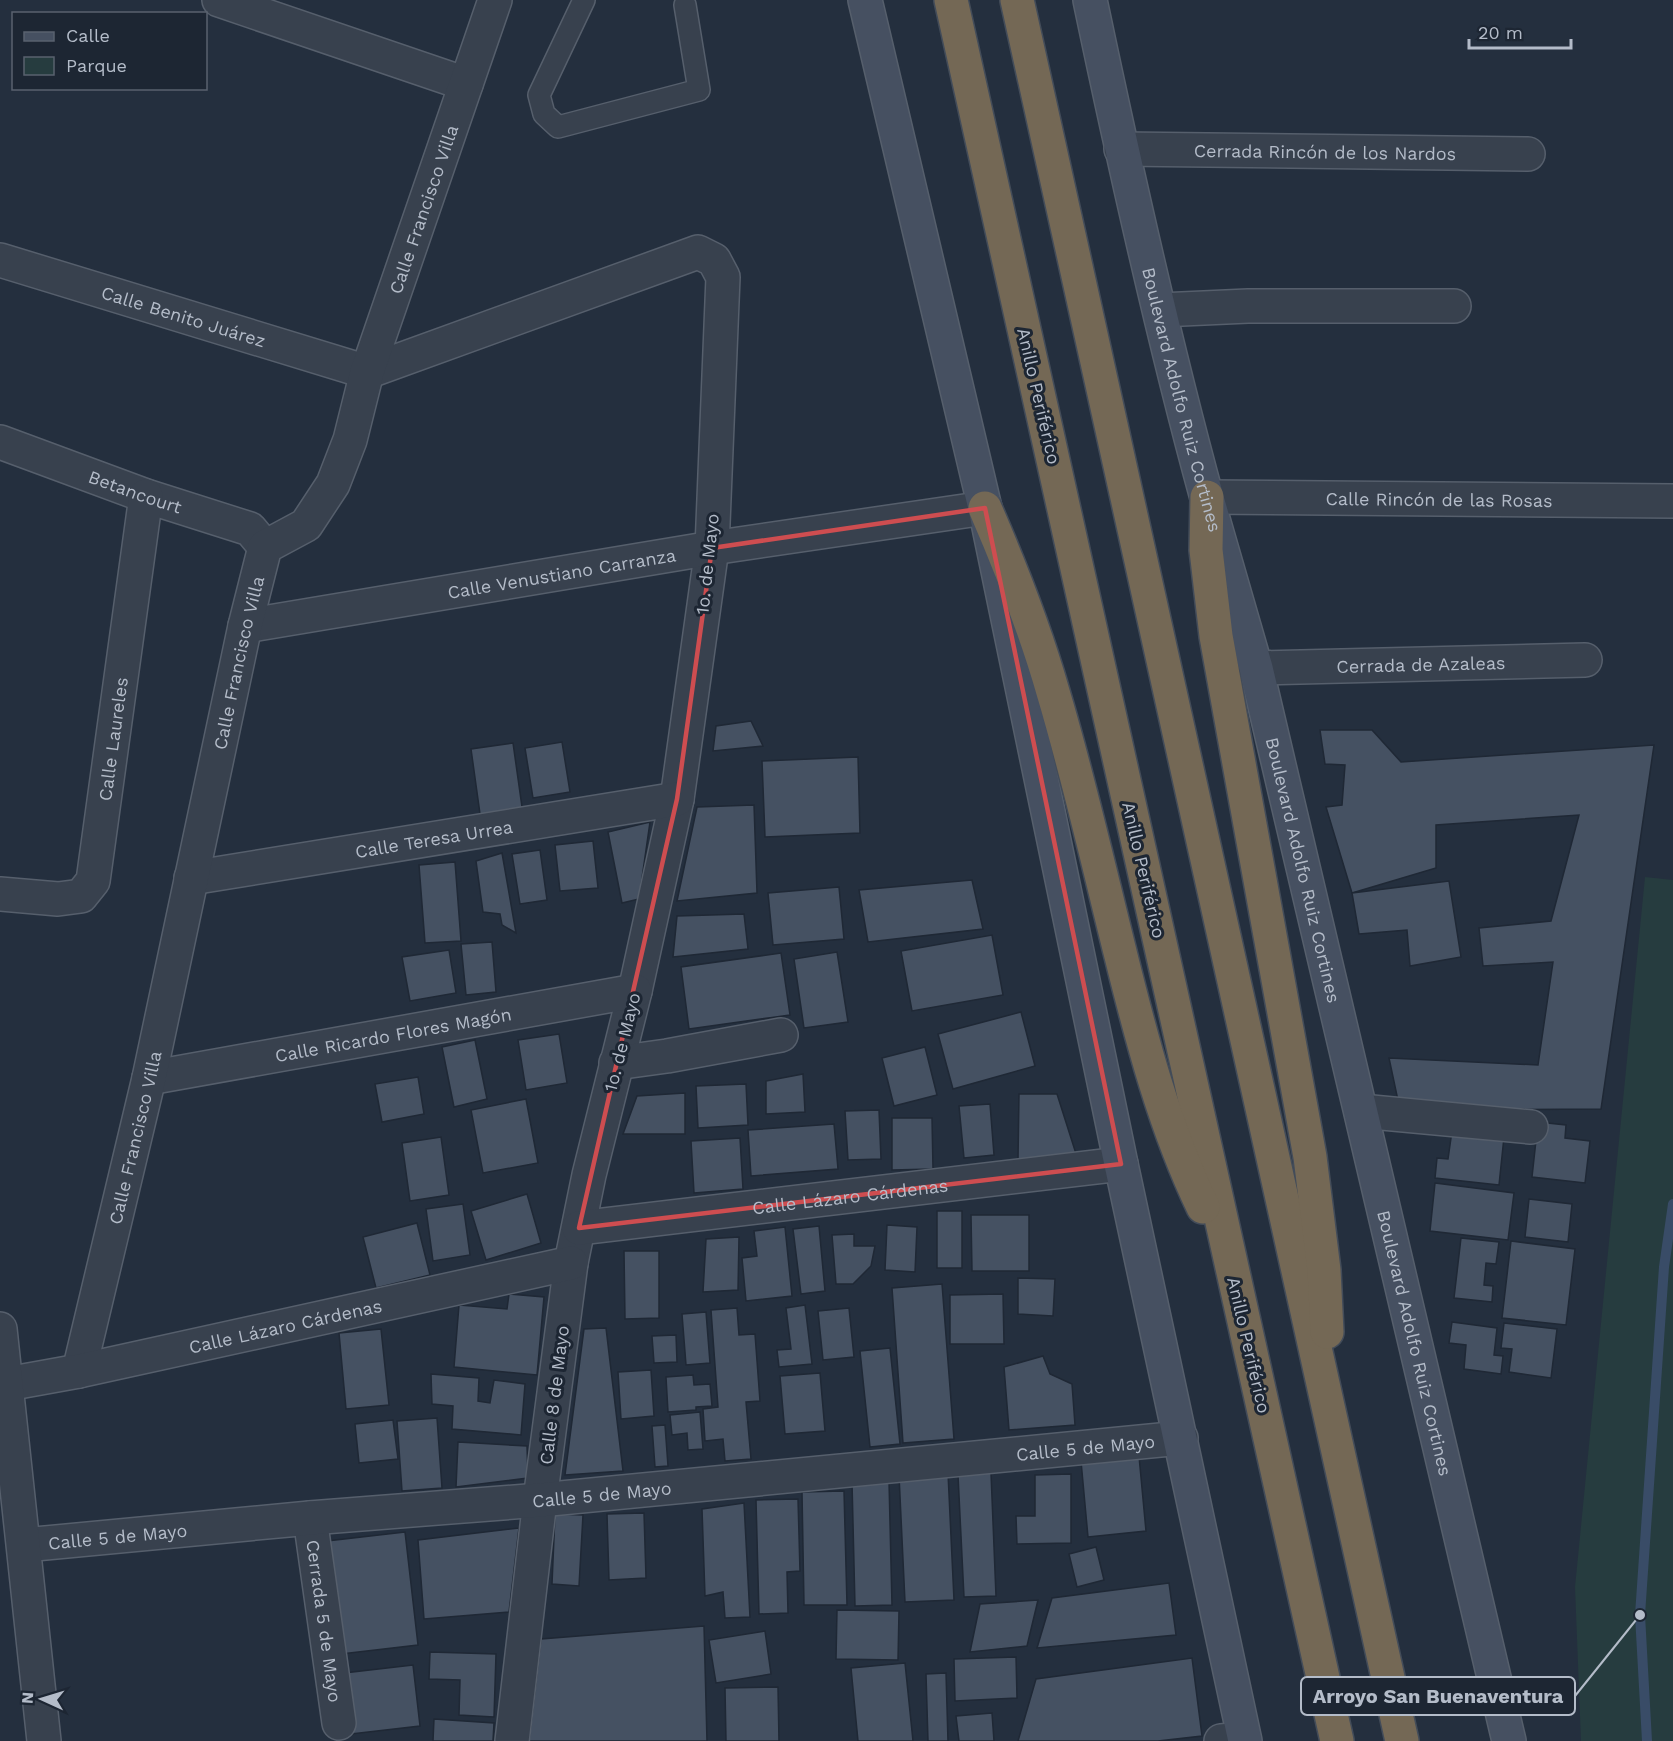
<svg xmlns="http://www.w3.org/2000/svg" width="1673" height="1741" font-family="'Work Sans',sans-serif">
	<rect width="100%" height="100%" fill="#242f3e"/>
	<path fill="#263c3f" d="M1645,877L1673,880V1741H1581L1575,1587Z"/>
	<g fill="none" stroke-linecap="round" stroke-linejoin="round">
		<path stroke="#394c67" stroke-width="10" d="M1647,1741L1640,1615L1664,1267L1673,1204"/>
	</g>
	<g fill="#455162" stroke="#1f2835" stroke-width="1.5">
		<path d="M751,721L763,746L713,751L716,726Z"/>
		<path d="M1320,730H1372L1401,762L1654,745L1601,1109L1400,1110L1389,1058L1538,1065L1553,962L1483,966L1479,928L1551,921L1579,815L1436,825V868L1352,893L1326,807L1342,805L1345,765L1325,764Z"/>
		<path d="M562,742L570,792L533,798L525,748Z"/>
		<path d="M513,743L523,814L481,821L471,749Z"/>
		<path d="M858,757L860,833L765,837L762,761Z"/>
		<path d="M754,805L757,893L677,901L697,807Z"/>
		<path d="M650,822L639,899L622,903L608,832Z"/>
		<path d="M593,841L598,888L560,891L555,845Z"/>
		<path d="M540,850L547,900L520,904L512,854Z"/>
		<path d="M502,853L516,933L502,925L500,914L483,912L476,861Z"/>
		<path d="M455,862L461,941L425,943L419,865Z"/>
		<path d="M972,880L983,929L868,942L859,890Z"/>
		<path d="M1449,881L1461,957L1410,966L1407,930L1359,934L1352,893Z"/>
		<path d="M839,887L844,939L773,945L768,893Z"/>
		<path d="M744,914L748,949L673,957L677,916Z"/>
		<path d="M992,935L1003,995L912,1011L901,951Z"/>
		<path d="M492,942L496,992L466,995L461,944Z"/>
		<path d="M449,950L456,993L410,1001L402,957Z"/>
		<path d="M837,952L848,1022L804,1028L794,959Z"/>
		<path d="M781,953L790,1015L689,1029L681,967Z"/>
		<path d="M1021,1012L1035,1066L953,1089L938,1034Z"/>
		<path d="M559,1034L567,1083L526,1090L518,1040Z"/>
		<path d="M475,1040L487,1099L454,1107L442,1047Z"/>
		<path d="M925,1047L937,1095L894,1106L882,1058Z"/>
		<path d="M803,1074L805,1112L766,1114V1081Z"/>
		<path d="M418,1077L424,1114L382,1122L375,1084Z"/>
		<path d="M746,1084L748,1125L698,1128L696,1086Z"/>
		<path d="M685,1093V1134H623L637,1096Z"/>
		<path d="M1019,1094H1057L1078,1160H1018Z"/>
		<path d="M526,1099L538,1163L483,1173L471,1110Z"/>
		<path d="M990,1104L994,1155L964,1158L959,1106Z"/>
		<path d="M879,1110L881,1159L848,1160L845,1111Z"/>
		<path d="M892,1118H932L933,1169L892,1170Z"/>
		<path d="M1538,1122L1566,1125L1565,1138L1590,1141L1585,1183L1532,1177Z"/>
		<path d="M834,1124L838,1169L751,1176L748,1130Z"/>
		<path d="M1452,1131L1504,1137L1499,1185L1435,1178L1437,1158L1448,1159Z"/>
		<path d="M441,1137L449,1195L410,1201L402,1143Z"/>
		<path d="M740,1138L743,1189L694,1193L691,1141Z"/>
		<path d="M1435,1183L1514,1193L1508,1240L1430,1231Z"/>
		<path d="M527,1194L541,1243L486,1260L471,1211Z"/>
		<path d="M1529,1199L1572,1204L1568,1242L1525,1237Z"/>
		<path d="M463,1204L470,1255L433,1261L426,1209Z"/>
		<rect x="937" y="1211" width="25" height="57"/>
		<path d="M971,1215H1029V1271H972Z"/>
		<path d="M417,1223L430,1275L376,1288L363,1237Z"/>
		<path d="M887,1225L917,1227L915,1272L885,1270Z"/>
		<path d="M819,1226L825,1291L801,1294L793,1229Z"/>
		<path d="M785,1227L792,1296L746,1301L742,1258L757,1256L754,1231Z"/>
		<path d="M854,1234V1246H875L871,1266L853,1284H836L832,1235Z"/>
		<path d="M739,1237L738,1290L703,1292L706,1239Z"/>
		<path d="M1461,1238L1499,1242L1496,1264L1486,1263L1484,1285L1493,1286L1492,1302L1454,1298Z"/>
		<path d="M1511,1241L1575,1249L1566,1325L1502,1318Z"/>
		<path d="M624,1251H659V1318L625,1319Z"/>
		<path d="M1018,1278L1055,1279L1053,1316L1018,1314Z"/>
		<path d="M942,1284L954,1439L903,1443L892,1288Z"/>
		<path d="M509,1294L544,1297L537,1375L454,1367L459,1305L507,1309Z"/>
		<path d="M1003,1294L1004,1344H950V1295Z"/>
		<path d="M805,1305L812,1364L779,1367L777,1350L791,1349L786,1308Z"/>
		<path d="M737,1308L739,1335L755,1334L760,1401L746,1402L751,1459L725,1461L723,1439L705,1441L703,1409L718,1407L711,1310Z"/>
		<path d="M849,1308L854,1357L823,1360L818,1311Z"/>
		<path d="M706,1312L710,1363L686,1365L682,1314Z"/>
		<path d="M1452,1322L1497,1328L1494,1355L1503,1356L1501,1374L1464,1369L1466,1345L1449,1343Z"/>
		<path d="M1504,1323L1557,1329L1551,1378L1509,1372L1512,1349L1501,1348Z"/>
		<path d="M606,1328L623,1471L565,1475L584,1329Z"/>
		<path d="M381,1329L389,1405L346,1409L339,1333Z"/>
		<path d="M676,1335L677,1362L654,1363L652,1336Z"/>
		<path d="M890,1348L900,1444L870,1447L860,1351Z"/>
		<path d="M1043,1356L1050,1374L1072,1384L1075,1425L1009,1430L1004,1367Z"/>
		<path d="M651,1370L654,1416L621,1419L618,1372Z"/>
		<path d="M820,1373L825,1431L785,1434L780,1376Z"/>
		<path d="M431,1374L479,1378L478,1401L490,1403L494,1380L525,1384L521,1435L452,1429L453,1406L432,1404Z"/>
		<path d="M693,1375L694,1385L710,1384L712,1406L696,1407V1410L668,1412L666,1377Z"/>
		<path d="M700,1412L703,1449L688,1450L687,1433L672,1435L670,1415Z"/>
		<path d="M437,1418L442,1488L402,1491L397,1421Z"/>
		<path d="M393,1420L398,1459L359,1463L355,1424Z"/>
		<path d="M665,1425L668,1466L655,1467L652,1426Z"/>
		<path d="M458,1442L527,1446L528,1478L456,1487Z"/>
		<path d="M1139,1456L1146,1531L1088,1537L1081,1461Z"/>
		<path d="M948,1473L954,1600L905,1602L899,1475Z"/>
		<path d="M991,1473L996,1596L964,1597L958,1475Z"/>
		<path d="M1071,1474V1543L1017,1544L1016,1516H1035V1475Z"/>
		<path d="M889,1481L892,1605L855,1606L852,1482Z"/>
		<path d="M844,1491L847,1605H804L802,1492Z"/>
		<path d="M798,1499L800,1571L787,1572L788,1613L759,1614L756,1500Z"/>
		<path d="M744,1503L750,1617L725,1618L723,1592L705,1596L702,1509Z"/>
		<path d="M644,1513L646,1578L609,1580L607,1514Z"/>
		<path d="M555,1514L583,1515L579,1586L552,1584Z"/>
		<path d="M519,1528L509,1612L424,1619L418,1540Z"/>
		<path d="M405,1532L418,1645L341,1654L327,1541Z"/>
		<path d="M1096,1547L1104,1580L1077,1587L1069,1554Z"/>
		<path d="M1169,1583L1176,1635L1037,1648L1052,1598Z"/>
		<path d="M1038,1600L1027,1646L970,1652L980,1604Z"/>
		<path d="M837,1610L899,1611L898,1660L836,1659Z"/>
		<path d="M704,1626L707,1741H529L541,1639Z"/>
		<path d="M765,1631L771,1674L716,1683L709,1640Z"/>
		<path d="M430,1652L496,1654L494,1717L459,1715L460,1680L429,1679Z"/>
		<path d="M1016,1657L1017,1698L955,1701L954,1659Z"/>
		<path d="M1192,1658L1202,1736L1158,1741H1018L1036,1679Z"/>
		<path d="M905,1663L913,1741H858L851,1668Z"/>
		<path d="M413,1665L420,1726L351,1734L344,1673Z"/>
		<path d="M946,1673L948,1741H928L926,1674Z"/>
		<path d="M778,1687L779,1741H726L725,1688Z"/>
		<path d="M992,1713L994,1741H959L956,1716Z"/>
		<path d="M434,1719L494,1723L493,1741H433Z"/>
	</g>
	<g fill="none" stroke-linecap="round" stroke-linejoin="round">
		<g stroke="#565f6c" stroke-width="24">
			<path id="service" d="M584,0L539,95L544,114L558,127L699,90L685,5"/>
		</g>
		<g stroke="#565f6c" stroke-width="36">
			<g id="minor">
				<path d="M219,0L466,84"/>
				<path id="s1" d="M1121,149L1528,154"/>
				<path id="s2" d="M0,260L367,372L698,252L714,260L723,277L712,548L677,799L635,991L589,1175L571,1263L540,1500L512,1741"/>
				<path d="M1160,310L1248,306H1454"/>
				<path id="s3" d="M0,442L146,496L250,529L265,547"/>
				<path id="s4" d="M1207,497L1673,501"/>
				<path id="s5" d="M245,626L712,548L985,508"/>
				<path id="s6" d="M1256,668L1585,660"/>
				<path id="s7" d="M191,878L677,799"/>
				<path id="s8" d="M0,894L58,899L81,896L93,881L146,496"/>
				<path d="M616,1063L667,1056L781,1035"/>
				<path id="s9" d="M149,1078L635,991"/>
				<path d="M1361,1111L1531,1127"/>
				<path id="s10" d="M579,1228L1121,1164"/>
				<path id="s11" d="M79,1371L149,1078L245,626L265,547L306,525L333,484L350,440L367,372L495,0"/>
				<path id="s12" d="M0,1381L7,1384L79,1371L571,1263"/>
				<path id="s13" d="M310,1518L339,1723"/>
				<path id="s14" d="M24,1545L310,1518L540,1500L1181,1438"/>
				<path d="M1221,1741L1244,1739"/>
			</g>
		</g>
		<g stroke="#565f6c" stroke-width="36">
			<path id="tertiary" d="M0,1329L44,1741"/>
		</g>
		<g stroke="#565f6c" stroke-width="36">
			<g id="secondary">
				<path d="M865,0L985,508L1121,1164L1245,1741"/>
				<path id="s15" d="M1090,0C1125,167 1162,334 1207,498C1223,555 1240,612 1256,668L1509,1741"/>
			</g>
		</g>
		<g stroke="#434c59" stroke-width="36">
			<g id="motorway">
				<path d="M951,0L1337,1741"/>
				<path d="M1017,0L1402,1741"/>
				<path d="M1207,497L1206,550L1216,636L1310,1157L1324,1270L1327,1332"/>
				<path d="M985,508C1011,568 1035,629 1053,692C1079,779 1099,868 1121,956C1142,1041 1165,1128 1203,1207"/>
			</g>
		</g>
		<use href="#service" stroke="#38414e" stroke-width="21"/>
		<use href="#minor" stroke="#38414e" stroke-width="33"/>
		<use href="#tertiary" stroke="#38414e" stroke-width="33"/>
		<use href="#secondary" stroke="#465061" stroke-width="33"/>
		<use href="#motorway" stroke="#746855" stroke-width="33"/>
	</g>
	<path fill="none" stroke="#ce4d50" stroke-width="4.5" stroke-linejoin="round" d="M985,508L1121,1164L579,1228L677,799L712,548Z"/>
	<g text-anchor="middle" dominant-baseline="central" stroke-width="6" stroke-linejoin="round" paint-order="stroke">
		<g font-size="18" fill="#b4bcc9" stroke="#1d2633">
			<text stroke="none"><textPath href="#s1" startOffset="204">Cerrada Rincón de los Nardos</textPath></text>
			<text stroke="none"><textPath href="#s11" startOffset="1230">Calle Francisco Villa</textPath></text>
			<text stroke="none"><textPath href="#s2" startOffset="192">Calle Benito Juárez</textPath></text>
			<text transform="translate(1039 396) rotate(77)">Anillo Periférico</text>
			<text stroke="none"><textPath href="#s15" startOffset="410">Boulevard Adolfo Ruiz Cortines</textPath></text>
			<text stroke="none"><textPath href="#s3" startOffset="144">Betancourt</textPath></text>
			<text stroke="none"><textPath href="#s4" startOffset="232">Calle Rincón de las Rosas</textPath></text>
			<text transform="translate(707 564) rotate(-84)">1o. de Mayo</text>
			<text stroke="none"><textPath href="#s5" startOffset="321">Calle Venustiano Carranza</textPath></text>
			<text stroke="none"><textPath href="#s11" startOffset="726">Calle Francisco Villa</textPath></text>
			<text stroke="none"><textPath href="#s6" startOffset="165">Cerrada de Azaleas</textPath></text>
			<text stroke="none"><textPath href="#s8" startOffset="244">Calle Laureles</textPath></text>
			<text stroke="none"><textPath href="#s7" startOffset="246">Calle Teresa Urrea</textPath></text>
			<text stroke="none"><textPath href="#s15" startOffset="896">Boulevard Adolfo Ruiz Cortines</textPath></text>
			<text transform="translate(1144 870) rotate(77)">Anillo Periférico</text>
			<text stroke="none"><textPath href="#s9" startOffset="248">Calle Ricardo Flores Magón</textPath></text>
			<text transform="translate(622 1042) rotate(-76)">1o. de Mayo</text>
			<text stroke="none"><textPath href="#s11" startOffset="240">Calle Francisco Villa</textPath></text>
			<text stroke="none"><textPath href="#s10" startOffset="273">Calle Lázaro Cárdenas</textPath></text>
			<text stroke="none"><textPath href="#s12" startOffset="292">Calle Lázaro Cárdenas</textPath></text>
			<text stroke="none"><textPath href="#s15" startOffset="1382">Boulevard Adolfo Ruiz Cortines</textPath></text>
			<text transform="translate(1249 1345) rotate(77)">Anillo Periférico</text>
			<text transform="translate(554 1395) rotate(-83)">Calle 8 de Mayo</text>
			<text stroke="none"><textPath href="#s14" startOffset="1066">Calle 5 de Mayo</textPath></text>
			<text stroke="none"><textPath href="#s14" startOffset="580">Calle 5 de Mayo</textPath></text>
			<text stroke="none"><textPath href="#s14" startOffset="94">Calle 5 de Mayo</textPath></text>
			<text stroke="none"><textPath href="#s13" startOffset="104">Cerrada 5 de Mayo</textPath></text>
		</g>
	</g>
	<path fill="none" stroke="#b4bcc9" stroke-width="2" d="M1640 1615L1575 1696"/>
	<circle fill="#b4bcc9" stroke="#1d2633" stroke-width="2" cx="1640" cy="1615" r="6"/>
	<rect fill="#1d2633" stroke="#b4bcc9" stroke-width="2" x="1301" y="1677" width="274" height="38" rx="6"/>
	<g font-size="20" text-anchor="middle" font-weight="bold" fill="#b4bcc9">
		<text x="1438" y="1703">Arroyo San Buenaventura</text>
	</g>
	<rect x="12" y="12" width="195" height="78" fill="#1d2633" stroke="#59626f" stroke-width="1.5"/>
	<rect x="24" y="32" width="30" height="9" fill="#465061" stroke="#59626f" stroke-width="1.5"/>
	<text x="66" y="42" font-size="18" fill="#b4bcc9">Calle</text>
	<rect x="24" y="57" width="30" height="18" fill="#263c3f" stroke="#59626f" stroke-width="1.5"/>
	<text x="66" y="72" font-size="18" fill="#b4bcc9">Parque</text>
	<g transform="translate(42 1699) rotate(274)" stroke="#1d2633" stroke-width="4.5" paint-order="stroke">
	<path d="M0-4.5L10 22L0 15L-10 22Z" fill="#b4bcc9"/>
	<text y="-9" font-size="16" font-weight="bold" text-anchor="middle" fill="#b4bcc9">N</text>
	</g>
	<path d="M1469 39v9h102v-9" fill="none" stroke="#b4bcc9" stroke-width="3"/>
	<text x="1478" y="39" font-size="18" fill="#b4bcc9" stroke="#1d2633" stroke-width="4.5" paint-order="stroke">20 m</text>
</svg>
